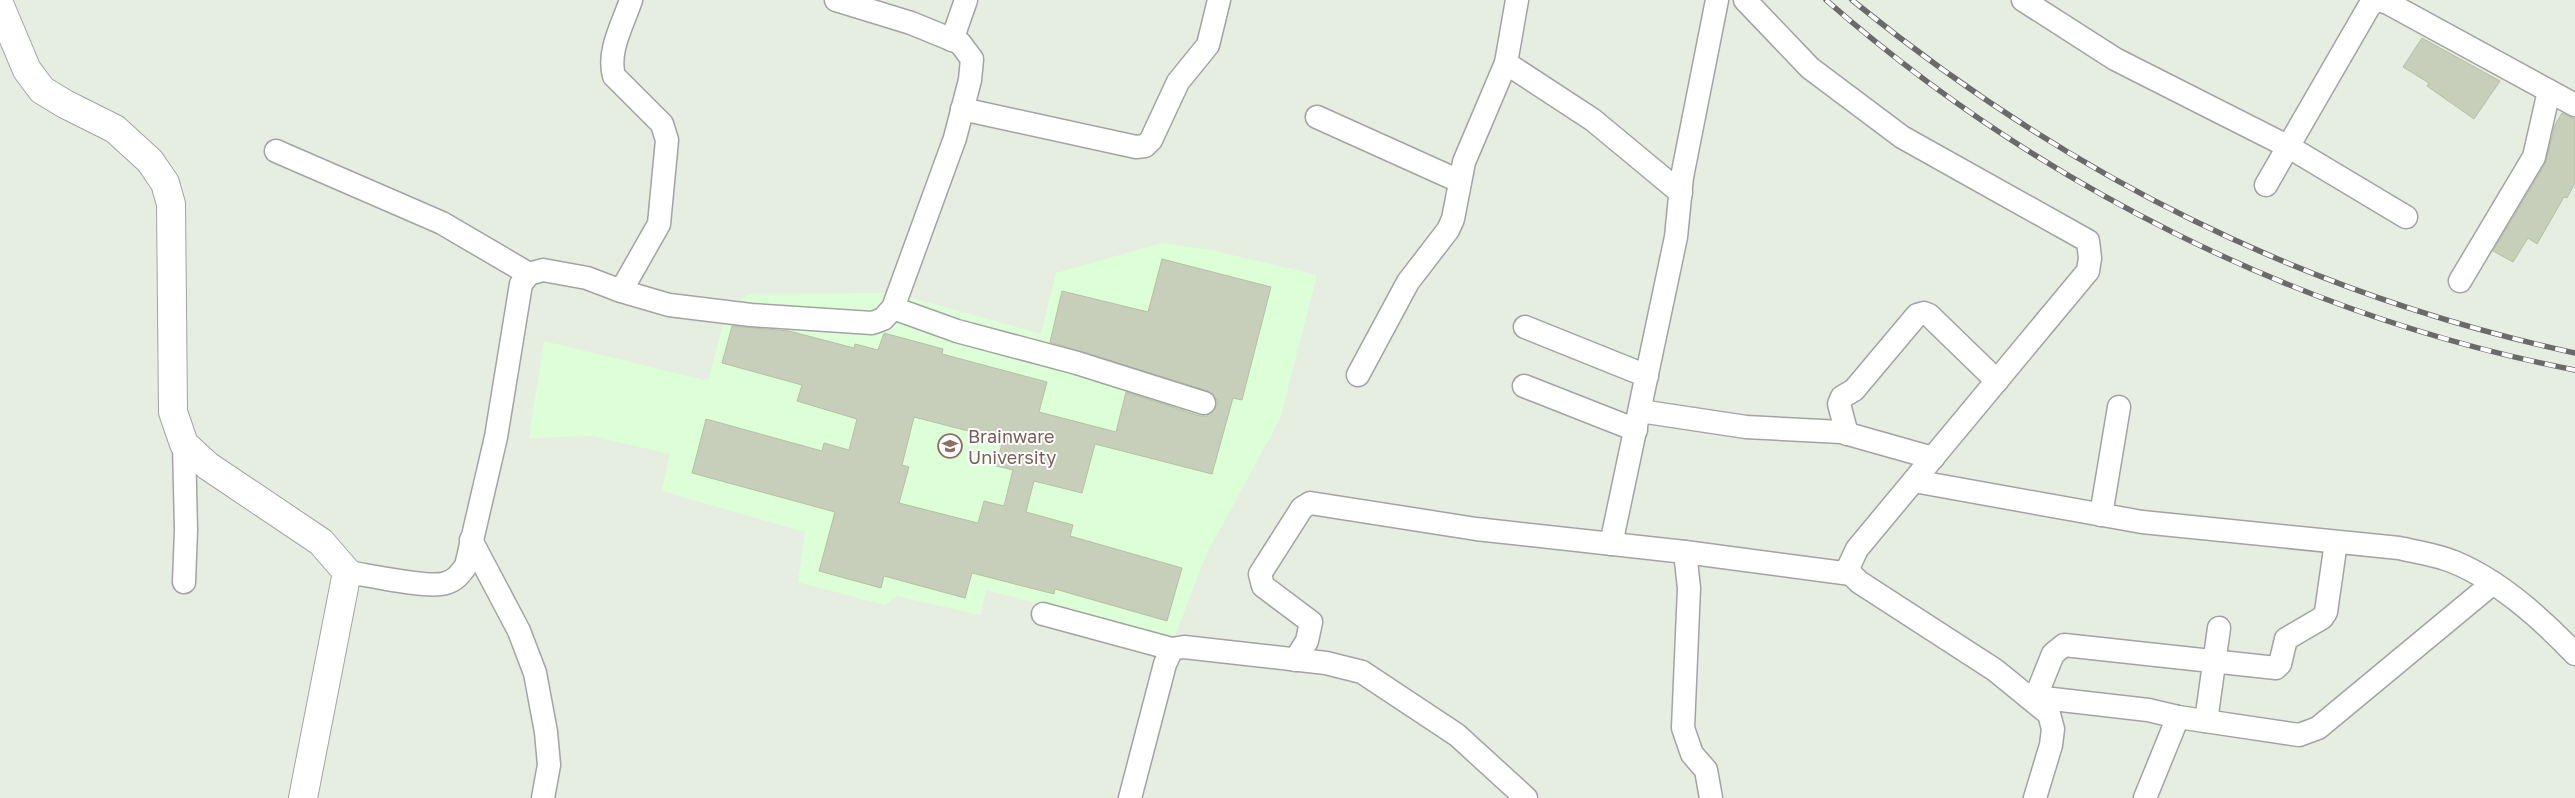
<svg xmlns="http://www.w3.org/2000/svg" width="2575" height="798" font-family="'Golos Text',sans-serif">
	<rect width="100%" height="100%" fill="#e6eee1"/>
	<path fill="#dcffd8" d="M1162,243L1211,250L1317,275L1280,419L1206,555L1174,638L986,590L980,615L897,596L885,605L798,582L805,532L662,491L670,454L592,436L529,438L544,341L708,381L726,314L749,294L894,293L1041,334L1056,273Z"/>
	<g fill="#c7ceba" stroke="#b5c0a2" fill-rule="evenodd">
		<path d="M2422,38L2500,81L2474,119L2427,86L2429,83L2403,67Z"/>
		<path d="M2562,113L2575,119V183L2567,198L2564,197L2537,244L2528,238L2513,262L2493,251L2545,164L2555,125Z"/>
		<path d="M1162,259L1271,287L1242,400L1233,398L1212,474L1095,444L1082,493L1034,481L1026,512L1073,525L1070,536L1182,568L1167,621L1055,589L1054,594L972,573L965,598L884,576L881,588L819,571L835,512L692,473L706,419L822,451L824,443L849,450L857,419L797,401L802,385L722,363L732,326L789,331L854,348L855,344L878,350L884,333L943,349L942,354L1047,382L1039,412L1116,432L1126,392L1200,416H1207L1217,406V400L1208,391L1050,342L1062,291L1148,312ZM914,417L1003,440L996,466L1013,470L1004,506L984,501L978,523L899,503L909,467L902,465Z"/>
	</g>
	<g fill="none" stroke-linecap="round" stroke-linejoin="round">
		<g stroke="#a3a3a3" stroke-width="25">
			<g id="minor">
				<path d="M1745,0L1810,68L1902,137L2088,241L2090,258L2088,271L1857,549L1849,566L1851,574L1859,582L1995,670L2049,714L2053,729L2051,745L2035,798"/>
				<path d="M2023,0L2115,59L2289,147L2406,217"/>
				<path d="M952,40L966,0"/>
				<path d="M1506,63L1593,120L1681,193"/>
				<path d="M962,109L1136,147L1145,146L1151,140L1178,82L1208,45L1219,0"/>
				<path d="M1317,117L1459,181"/>
				<path d="M276,151L442,223L529,274"/>
				<path d="M2266,185L2370,5L2378,0L2388,3L2575,105"/>
				<path d="M2460,281L2534,157L2549,91"/>
				<path d="M621,291L659,224L667,140L662,124L614,76C607,51 623,24 631,0"/>
				<path d="M893,308L957,331L1077,363L1204,403"/>
				<path d="M1525,327L1647,376"/>
				<path d="M1358,375L1408,282L1448,230L1453,219L1464,162L1506,63L1517,0"/>
				<path d="M1524,386L1636,430"/>
				<path d="M1640,411L1746,427L1841,432L1933,458"/>
				<path d="M1847,434L1839,404L1842,397L1854,390L1917,315L1924,313L1929,315L1997,381"/>
				<path d="M184,444L186,530L184,582"/>
				<path d="M1914,481L2142,522L2399,548C2417,552 2437,555 2454,562C2498,580 2543,620 2575,654"/>
				<path d="M2101,515L2119,407"/>
				<path d="M471,540L519,631L535,673L546,732L549,765L543,798"/>
				<path d="M1611,544L1676,237L1682,177L1717,0"/>
				<path d="M1685,552L1689,588L1683,728L1692,754L1706,770L1711,798"/>
				<path d="M347,572C368,575 429,589 446,583C456,580 460,574 466,566L496,437L521,284L529,274L543,270L587,278L621,291L669,305L751,315L872,323L883,319L893,308L955,138L970,80L972,59L960,43L911,23L836,0"/>
				<path d="M1043,614L1172,649"/>
				<path d="M1295,660L1307,641L1311,622L1263,586L1260,574L1302,508L1310,503L1476,529L1685,552L1851,574"/>
				<path d="M2027,696L2148,710L2178,717L2299,735L2318,728L2493,583"/>
				<path d="M2036,696L2053,654L2064,645L2276,668L2280,664L2286,639L2322,618L2326,612L2336,542"/>
				<path d="M2206,721L2219,628"/>
				<path d="M1130,798L1165,664L1172,649L1184,647L1326,663L1362,672L1457,735L1526,798"/>
				<path d="M2145,798L2178,717"/>
			</g>
		</g>
		<g stroke="#a3a3a3" stroke-width="30">
			<path id="tertiary" d="M0,6L27,70L42,90L65,104L115,129L150,161L165,183L171,204L173,412L184,444L208,466L321,542L347,572L303,798"/>
		</g>
		<use href="#minor" stroke="#fff" stroke-width="22"/>
		<use href="#tertiary" stroke="#fff" stroke-width="28"/>
		<g stroke="#6a6a6a" stroke-width="5.5">
			<g id="rail">
				<path d="M1826,0C2036,184 2301,317 2575,370"/>
				<path d="M1852,0C2067,175 2304,294 2575,353"/>
			</g>
		</g>
		<use href="#rail" stroke="#fff" stroke-width="4" stroke-dasharray="11" stroke-linecap="butt"/>
	</g>
	<defs>
		<g id="university-ring" transform="scale(1.25)"><circle r="9.5" fill="#fff" stroke="#8d6e63" stroke-width="1.5"/><path d="M0-5L7-2L0 1L-7-2ZM-4 1L0 2.5L4 1V4Q0 6-4 4Z" fill="#8d6e63"/></g>
	</defs>
	<g fill-rule="evenodd">
		<use href="#university-ring" x="950" y="446"/>
	</g>
	<g text-anchor="middle" dominant-baseline="central" stroke-width="4" stroke-linejoin="round" paint-order="stroke">
		<g font-size="18" fill="#785e54" stroke="#fff" text-anchor="start">
			<text x="968" y="436">Brainware<tspan x="968" dy="21">University</tspan></text>
		</g>
	</g>
</svg>
